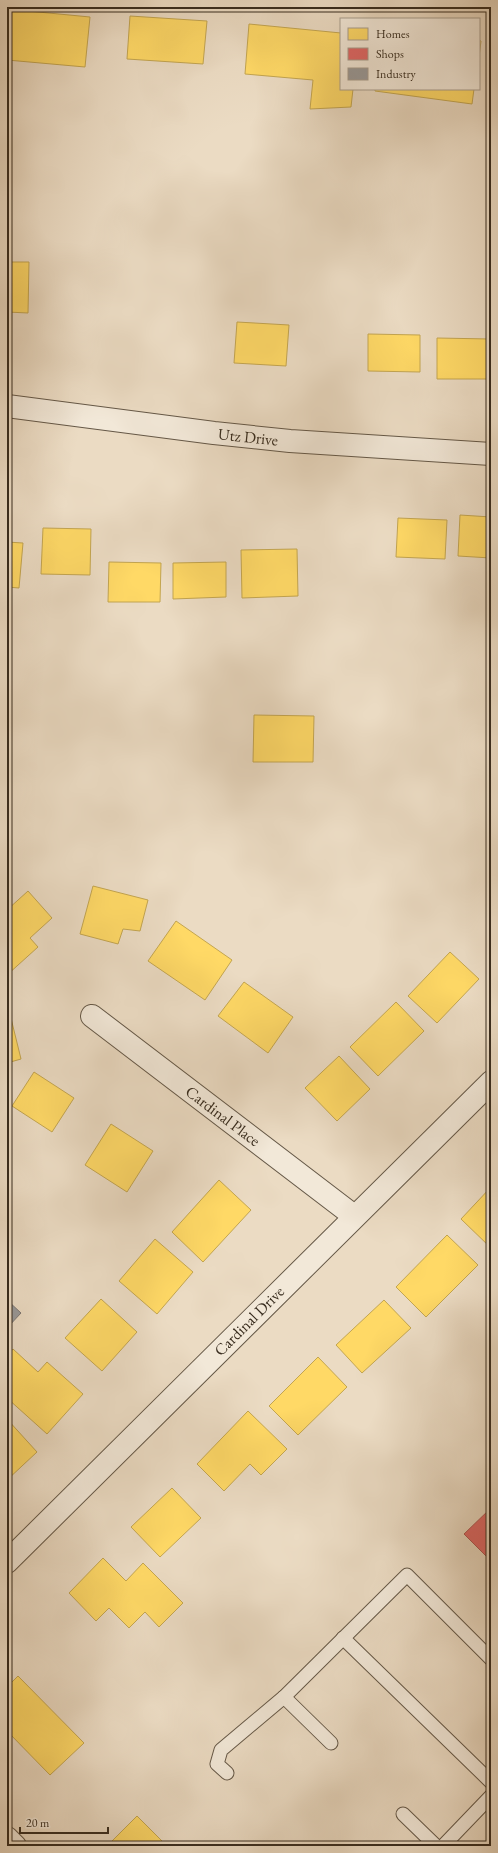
<svg xmlns="http://www.w3.org/2000/svg" width="498" height="1853" font-family="'EB Garamond',serif">
	<rect width="100%" height="100%" fill="#ebdbc3"/>
	<filter id="stains"><feTurbulence type="fractalNoise" baseFrequency=".005" numOctaves="4"/><feColorMatrix values="0 0 0 0 .2 0 0 0 0 .09 0 0 0 0 .02 0 0 0 .5 -.17"/></filter>
	<radialGradient id="worn" r=".72"><stop offset=".6" stop-color="#630" stop-opacity="0"/><stop offset="1" stop-color="#630" stop-opacity=".3"/></radialGradient>
	<g fill="#ffd966" stroke="#c3a550">
		<path d="M7,9L90,17L85,67L7,60Z"/>
		<path d="M130,16L207,21L203,64L127,59Z"/>
		<path d="M249,24L341,33V89H353L351,107L310,109L313,80L245,74Z"/>
		<path d="M479,40L481,41L479,57Z"/>
		<path d="M375,89H474L472,104L375,91Z"/>
		<path d="M7,262H29L28,313L7,312Z"/>
		<path d="M237,322L289,325L286,366L234,363Z"/>
		<path d="M368,334L420,335V372L368,371Z"/>
		<path d="M437,338L490,339L489,379H437Z"/>
		<path d="M460,515L491,517V558L458,556Z"/>
		<path d="M398,518L447,520L445,559L396,557Z"/>
		<path d="M43,528L91,529L90,575L41,574Z"/>
		<path d="M7,542L23,543L19,588L7,587Z"/>
		<path d="M297,549L298,596L242,598L241,550Z"/>
		<path d="M109,562L161,563L160,602H108Z"/>
		<path d="M226,562V597L173,599V563Z"/>
		<path d="M254,715L314,716L313,762H253Z"/>
		<path d="M93,886L148,900L140,931L123,929L118,944L80,934Z"/>
		<path d="M28,891L52,918L30,938L38,947L7,975V910Z"/>
		<path d="M176,921L232,960L205,1000L148,961Z"/>
		<path d="M450,952L479,979L437,1023L408,996Z"/>
		<path d="M244,982L293,1017L268,1053L218,1016Z"/>
		<path d="M7,1002L21,1059L7,1063Z"/>
		<path d="M396,1002L424,1031L378,1076L350,1047Z"/>
		<path d="M339,1056L370,1089L337,1121L305,1088Z"/>
		<path d="M34,1072L74,1098L52,1132L12,1106Z"/>
		<path d="M111,1124L153,1151L127,1192L85,1165Z"/>
		<path d="M219,1180L251,1210L203,1262L172,1232Z"/>
		<path d="M491,1187V1248L461,1219Z"/>
		<path d="M447,1235L478,1265L426,1317L396,1287Z"/>
		<path d="M155,1239L193,1272L157,1314L119,1281Z"/>
		<path d="M101,1299L137,1332L102,1371L65,1338Z"/>
		<path d="M384,1300L411,1328L362,1373L336,1345Z"/>
		<path d="M13,1349L38,1372L47,1362L83,1394L47,1434L7,1398V1356Z"/>
		<path d="M318,1357L347,1387L298,1435L269,1406Z"/>
		<path d="M248,1411L287,1449L261,1475L250,1464L224,1491L197,1464Z"/>
		<path d="M7,1419L37,1452L7,1480Z"/>
		<path d="M172,1488L201,1518L160,1557L131,1527Z"/>
		<path d="M103,1558L126,1581L143,1563L183,1603L159,1627L145,1612L129,1628L109,1608L96,1621L69,1593Z"/>
		<path d="M18,1676L84,1743L50,1775L7,1731V1687Z"/>
		<path d="M137,1816L167,1846H107Z"/>
	</g>
	<path fill="#e06666" stroke="#ae5550" d="M491,1508V1561L464,1534Z"/>
	<path fill="#999" stroke="#7c7874" d="M7,1300L21,1313L7,1328Z"/>
	<g fill="none" stroke-linecap="round" stroke-linejoin="round">
		<g stroke="#655847" stroke-width="15">
			<g id="lane">
				<path d="M343,1638L491,1782"/>
				<path d="M284,1697L331,1743"/>
				<path d="M227,1773L217,1764L221,1750L284,1697L407,1575L491,1659"/>
				<path d="M403,1814L436,1846"/>
				<path d="M443,1846L491,1796"/>
			</g>
		</g>
		<g stroke="#655847" stroke-width="24">
			<g id="street">
				<path d="M7,406L214,433L290,441L491,454"/>
				<path d="M92,1016L354,1216"/>
				<path d="M7,1562L491,1082"/>
				<path d="M7,1838L15,1846"/>
			</g>
		</g>
		<use href="#lane" stroke="#f2e8d8" stroke-width="13"/>
		<use href="#street" stroke="#f2e8d8" stroke-width="22"/>
	</g>
	<g text-anchor="middle" dominant-baseline="central" stroke-width="4" stroke-linejoin="round" paint-order="stroke">
		<g font-size="16" fill="#382c1e" stroke="#f2e8d8">
			<text transform="translate(248 437) rotate(6)">Utz Drive</text>
			<text transform="translate(223 1116) rotate(37)">Cardinal Place</text>
			<text transform="translate(249 1321) rotate(-45)">Cardinal Drive</text>
		</g>
	</g>
	<rect width="498" height="1853" fill="none" stroke="#ebdbc3" stroke-width="24"/>
	<rect x="8" y="8" width="482" height="1837" fill="none" stroke="#382c1e" stroke-width="2"/>
	<rect x="12" y="12" width="474" height="1829" fill="none" stroke="#382c1e"/>
	<rect x="340" y="18" width="140" height="72" fill="#f2e8d8" stroke="#a89d8e"/>
	<rect x="348" y="28" width="20" height="12" fill="#ffd966" stroke="#a89d8e"/>
	<text x="376" y="38" font-size="12" fill="#382c1e">Homes</text>
	<rect x="348" y="48" width="20" height="12" fill="#e06666" stroke="#a89d8e"/>
	<text x="376" y="58" font-size="12" fill="#382c1e">Shops</text>
	<rect x="348" y="68" width="20" height="12" fill="#999999" stroke="#a89d8e"/>
	<text x="376" y="78" font-size="12" fill="#382c1e">Industry</text>
	<path d="M20 1827v6h88v-6" fill="none" stroke="#382c1e" stroke-width="2"/>
	<text x="26" y="1827" font-size="12" fill="#382c1e" stroke="#f2e8d8" stroke-width="3" paint-order="stroke">20 m</text>
	<rect width="100%" height="100%" filter="url(#stains)"/>
	<rect width="100%" height="100%" fill="url(#worn)"/>
</svg>
